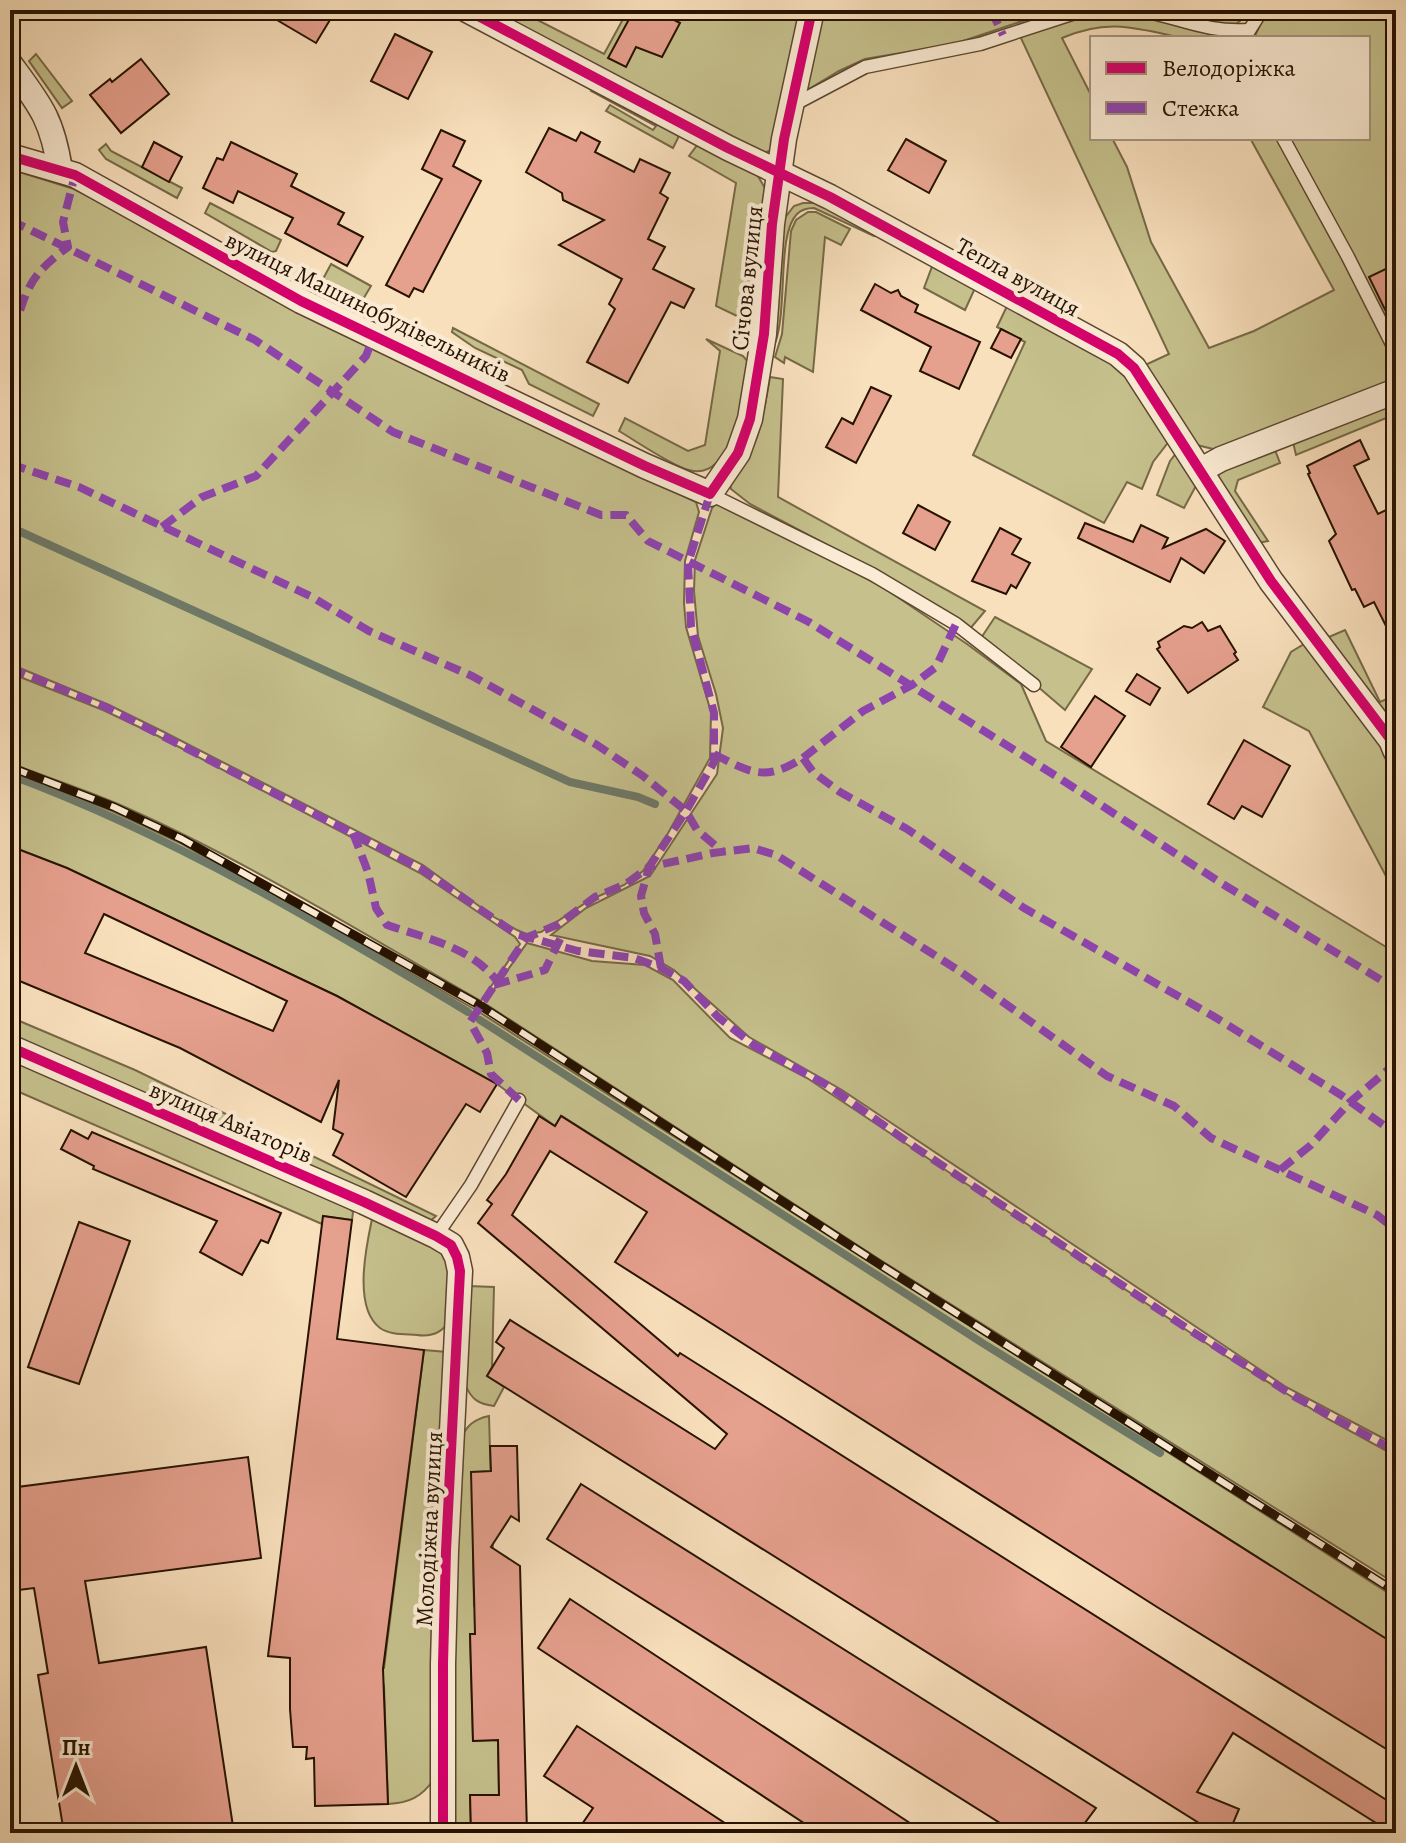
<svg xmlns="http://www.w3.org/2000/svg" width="1406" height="1843" font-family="Alegreya,serif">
	<rect width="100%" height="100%" fill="#f9e0bd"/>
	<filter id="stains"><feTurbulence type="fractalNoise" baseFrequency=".0025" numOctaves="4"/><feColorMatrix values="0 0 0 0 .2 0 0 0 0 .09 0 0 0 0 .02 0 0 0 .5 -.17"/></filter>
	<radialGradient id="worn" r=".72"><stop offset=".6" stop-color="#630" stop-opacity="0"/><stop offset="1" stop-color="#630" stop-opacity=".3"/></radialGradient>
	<g fill="#c5c08c" stroke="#766946" stroke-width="2">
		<path d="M479,10H518L604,54L628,10H805L772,150L760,154Z"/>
		<path d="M818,10H1055L954,44L865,59L839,71L804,92Z"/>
		<path d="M1158,10H1255L1233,26L1207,23Z"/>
		<path d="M1267,10H1396V336L1288,138H1368V38H1254Z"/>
		<path d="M1095,12C1112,12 1129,12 1146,16C1178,22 1206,36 1239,36V38C1220,38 1196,42 1177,37C1133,27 1106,19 1062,38L1092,97V138H1112L1127,167L1151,242L1209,348L1254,331L1334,290L1250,138H1276C1304,181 1326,227 1350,272C1368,306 1396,345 1396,384L1217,450L1197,445L1141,367L1169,354L1019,34Z"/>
		<path d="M36,54L72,101L62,108L29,61Z"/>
		<path d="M595,85L679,128L678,138L673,148L606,111L610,105L653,130L656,126L591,91Z"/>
		<path d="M701,140L755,171L766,190L756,319L737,316L716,306L736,183L689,156Z"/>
		<path d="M106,144L111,151L182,188L177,198L106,159L99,150Z"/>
		<path d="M10,169L74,189L123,214L260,292L696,502L699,512L685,561L684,603L686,627L711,712L710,758L667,835L643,871L624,885L590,900L541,932L526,934L517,930L494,917L423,865L164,732L109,705L10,664Z"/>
		<path d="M210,203L281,240L276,251L272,252L205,213Z"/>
		<path d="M803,203H820L876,234L874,236L814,208C808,208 801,210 797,214C775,236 790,318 772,350L784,219L794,206Z"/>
		<path d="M808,212H816L850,229L841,245L825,237L813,372L785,357L784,363L775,357L782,334L791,231L796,220Z"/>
		<path d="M331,264L371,286L362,301L325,282L323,279Z"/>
		<path d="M933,264L976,286L965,310L924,288Z"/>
		<path d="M1008,304L1118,365L1170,440L1153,462L1142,489L1127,482L1104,523L973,455L1025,342L997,327Z"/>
		<path d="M453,328L599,404L593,416L529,384L522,370L475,348L452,332Z"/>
		<path d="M706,339L743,356L749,363C744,391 734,483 689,470C672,466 636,441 619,431L625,418L688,451L705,445L720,351Z"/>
		<path d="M770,377L783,379L778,497L985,611L969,630L877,571L750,504L731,489L729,479C760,451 763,416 770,377Z"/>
		<path d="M1396,401V414L1296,455L1292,438Z"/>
		<path d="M1275,450L1280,463L1238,480L1235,491L1268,541L1258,543L1218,478L1220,467Z"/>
		<path d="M1178,451L1198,482L1184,508L1157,495L1170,461Z"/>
		<path d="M717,502L881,586L967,644L1021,684L1046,741L1396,953V1445L1286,1387L842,1090L749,1037L674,970L650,956L551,935L586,908L650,876L717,774L723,728L716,694L698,636L694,591L695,560L712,508Z"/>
		<path d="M995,617L1092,669L1065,710L981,638Z"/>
		<path d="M1345,630L1380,702L1396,695V741L1320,635L1325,632L1329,637Z"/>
		<path d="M1309,641L1384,742L1396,772V895L1309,731L1263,707L1291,652Z"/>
		<path d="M10,673L103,710L158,736L420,873L515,937L520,944L481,1001C362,933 244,859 118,804C83,789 46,777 10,763Z"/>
		<path d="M10,771L112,811L180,843L476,1010L1396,1598V1645L562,1116L555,1126L497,1084L337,996L67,868L10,846Z"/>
		<path d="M527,943L592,961L645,965L673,980L730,1038L807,1078L1224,1355L1328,1419L1396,1456V1584L882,1261L484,1003Z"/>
		<path d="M10,1017L135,1070L436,1216L429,1222L10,1037Z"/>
		<path d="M10,1058L348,1207L353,1212L352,1220L324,1216L322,1224L10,1088Z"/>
		<path d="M372,1219L431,1241L450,1261L449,1321C442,1333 431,1337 417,1335C405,1334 390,1335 380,1328C353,1308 366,1247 372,1219Z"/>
		<path d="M468,1286L494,1287L492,1367L487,1376L504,1387L494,1406C478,1404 471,1399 465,1384Z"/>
		<path d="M424,1350L447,1352L434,1779C422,1797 409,1803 388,1804L384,1686L378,1668H384Z"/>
		<path d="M489,1416L493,1554L473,1555L474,1606L495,1634L470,1635L473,1741L498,1740L499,1795L470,1796L471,1833H453L451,1661L461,1439C466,1426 474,1419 489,1416Z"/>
	</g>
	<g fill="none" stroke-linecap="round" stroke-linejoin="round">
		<g stroke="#6e7968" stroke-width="8">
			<path d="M10,527L570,782L638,797L655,804"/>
			<path d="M10,775C172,835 321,924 468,1012"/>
			<path d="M480,1020L984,1344L1160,1453"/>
		</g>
	</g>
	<g fill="#e6a08e" stroke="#261200" stroke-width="2" fill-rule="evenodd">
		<path d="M260,10H336L316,43Z"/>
		<path d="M634,10H655L680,23L662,57L636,47L626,67L608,58Z"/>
		<path d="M395,34L432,52L408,99L371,81Z"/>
		<path d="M141,59L169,94L121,133L90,95L110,79L112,82Z"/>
		<path d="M549,128L576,141L581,132L600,142L595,152L634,172L640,159L670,173L660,193L668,198L648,239L665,247L653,269L694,289L684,308L671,302L628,383L587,362L615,309L609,304L622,279L559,245L604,220L563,200L562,193L526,172Z"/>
		<path d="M441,130L465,141L453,166L481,181L423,292L414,288L409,297L386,285L442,179L422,169Z"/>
		<path d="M906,139L946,161L929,193L888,170Z"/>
		<path d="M154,142L182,157L169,182L142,167Z"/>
		<path d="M231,142L297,174L291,186L344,213L338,224L363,237L347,266L285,233L293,218L238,191L233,203L203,188L217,158L223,160Z"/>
		<path d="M1396,264V332L1369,277Z"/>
		<path d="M875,284L891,293L898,290L901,296L918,305L915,312L980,342L959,389L920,371L931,347L861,310Z"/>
		<path d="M1001,329L1021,339L1011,358L991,348Z"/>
		<path d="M871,387L891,396L856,463L826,447L842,418L853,424Z"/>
		<path d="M1360,440L1369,459L1354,466L1378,514L1386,510L1396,530V646L1374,602L1364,607L1355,589L1352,590L1329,541L1336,534L1308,474L1310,473L1307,466Z"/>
		<path d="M918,505L950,522L935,550L903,533Z"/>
		<path d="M1085,523L1133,542L1141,525L1168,538L1163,548L1206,529L1225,541L1204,573L1181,558L1170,582L1078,538Z"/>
		<path d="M1000,528L1021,539L1012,554L1030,563L1016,588L1011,585L1006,594L972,581Z"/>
		<path d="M1202,622L1208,631L1220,626L1236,652L1234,654L1238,660L1188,693L1157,649L1160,647L1158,642L1184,626L1192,628Z"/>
		<path d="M1137,674L1160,688L1150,705L1126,691Z"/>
		<path d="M1095,696L1125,716L1091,767L1061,747Z"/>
		<path d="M1244,740L1290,766L1262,817L1242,806L1234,819L1208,804Z"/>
		<path d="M10,846L67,868L337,996L497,1084L480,1112L466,1104L406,1197L333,1155L343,1134L333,1129L339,1080L321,1122L180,1048L10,977ZM104,914L287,1001L273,1031L85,953Z"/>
		<path d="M539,1116L555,1126L561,1116L1396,1645V1755L1157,1607L615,1262L647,1212L550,1151L512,1215L678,1356L680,1353L1396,1806V1833H1392L1233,1733L1197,1792L1239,1809L1229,1833H1199L1202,1825L487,1376L504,1348L496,1342L510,1320L715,1449L727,1434L478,1223L492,1204L487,1200L506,1174Z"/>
		<path d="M71,1130L88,1139L92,1132L281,1213L268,1243L261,1240L242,1275L200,1252L217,1221L93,1169L94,1166L61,1149Z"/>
		<path d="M323,1216L352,1220L337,1339L424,1350L383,1669L388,1804L315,1806L314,1758L306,1759L307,1747H293L290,1709V1658L268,1656Z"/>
		<path d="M79,1222L130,1241L79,1384L28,1367Z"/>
		<path d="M490,1446H517L519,1521L511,1516L491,1547L520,1566L527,1833H471L470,1795H499L498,1740L473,1741L470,1634H475L471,1472L491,1471Z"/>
		<path d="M248,1457L261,1558L85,1581L99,1663L206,1647L234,1833H64L38,1675L48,1673L34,1588L10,1591V1488Z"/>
		<path d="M581,1484L1096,1808L1081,1828L1055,1833H1016L547,1539Z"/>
		<path d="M570,1599L925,1833H819L538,1648Z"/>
		<path d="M577,1726L740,1833H576L593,1808L544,1776Z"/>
	</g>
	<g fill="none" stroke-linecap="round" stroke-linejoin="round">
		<g stroke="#5b462f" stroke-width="15">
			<g id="service">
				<path d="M1139,10C1178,17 1207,33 1248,30"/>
				<path d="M1247,34L1262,10"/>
				<path d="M793,105L865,67L980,44L1084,10"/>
				<path d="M1283,138L1348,257L1396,352"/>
				<path d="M710,494L872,574L956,624L1034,685"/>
				<path d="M436,1236L471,1185L519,1100"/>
			</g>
		</g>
		<g stroke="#5b462f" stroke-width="27">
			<g id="minor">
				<path d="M467,10L728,148L830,197L1118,354L1134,368L1271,581L1391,740L1396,752"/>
				<path d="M10,64C40,105 52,118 60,170"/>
				<path d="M10,156L75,175L301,301L645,466L710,494L738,453L750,419L764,334L772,224L784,139L812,10"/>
				<path d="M1201,470L1221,459L1396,391"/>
				<path d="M10,1047L364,1202L436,1236L451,1245L457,1257L460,1271L446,1551L443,1664V1833"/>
			</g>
		</g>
		<use href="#service" stroke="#fbebd4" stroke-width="12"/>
		<use href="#minor" stroke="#fbebd4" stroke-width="24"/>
		<g stroke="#261200" stroke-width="9">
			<path id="rail" d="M10,767L114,807L182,839L481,1006L879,1264L1396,1592"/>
		</g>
		<use href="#rail" stroke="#fbebd4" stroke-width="6" stroke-dasharray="18" stroke-linecap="butt"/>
		<g stroke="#8e44ad" stroke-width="8" stroke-dasharray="16 8" stroke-linecap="butt">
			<path d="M991,10L1003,35"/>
			<path d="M10,220L255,340L393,432L601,515H626L648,541L809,622L1056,776L1221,883L1396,989"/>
			<path d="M10,332C19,319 21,304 28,290C36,272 53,258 68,247L63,222L75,175"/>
			<path d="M10,464L79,487L312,597L369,631L472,676L597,745L643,776L686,811L697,830L723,852"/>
			<path d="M162,527L202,497L256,476L366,356L374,335"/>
			<path d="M10,668L106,707L420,868L516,934L578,951L634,958L661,968L684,981L718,1017L755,1046L827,1085L916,1148L1188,1329L1297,1398L1396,1451"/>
			<path d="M714,754C751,773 765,782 803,758L813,772L840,792L907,829L1024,908L1213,1016L1341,1095L1396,1134"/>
			<path d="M803,758L863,711L912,685L936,667L956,624"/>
			<path d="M353,833L368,872L376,908L387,925C425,938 471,947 497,981"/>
			<path d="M661,968L655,934L644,913L641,896L649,867L713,853L753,848L776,855L958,970L1107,1076L1174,1106L1211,1138L1377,1215L1396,1230"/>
			<path d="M494,985L545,970L562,935"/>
			<path d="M519,1100L491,1074L487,1053L470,1022L526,938L559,924L595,897L626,884L649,867L686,811L714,762V713L691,626L688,563L710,494"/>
			<path d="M1280,1170L1311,1145L1350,1102L1396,1063"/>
		</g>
		<g stroke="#fbebd4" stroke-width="15">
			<g id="cycleway">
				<path d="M467,10L728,148L830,197L1118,354L1134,368L1271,581L1391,740L1396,752"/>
				<path d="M10,156L75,175L301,301L645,466L710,494L738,453L750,419L764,334L772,224L784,139L812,10"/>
				<path d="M10,1047L364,1202L436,1236L451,1245L457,1257L460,1271L446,1551L443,1664V1833"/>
			</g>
		</g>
		<use href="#cycleway" stroke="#d6006c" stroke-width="10"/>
	</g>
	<g text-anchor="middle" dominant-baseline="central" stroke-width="8" stroke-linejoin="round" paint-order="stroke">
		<g font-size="24" fill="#261200" stroke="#fbebd4">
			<text transform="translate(1018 277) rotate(29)">Тепла вулиця</text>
			<text transform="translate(747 278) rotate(-84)">Січова вулиця</text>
			<text transform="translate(368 307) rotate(26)">вулиця Машинобудівельників</text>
			<text transform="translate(231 1122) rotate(23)">вулиця Авіаторів</text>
			<text transform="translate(429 1529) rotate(-87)">Молодіжна вулиця</text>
		</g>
	</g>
	<rect width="1406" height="1843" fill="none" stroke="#f9e0bd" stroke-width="40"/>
	<rect x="12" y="12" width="1382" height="1819" fill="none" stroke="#261200" stroke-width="4"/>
	<rect x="20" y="20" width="1366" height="1803" fill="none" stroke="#261200" stroke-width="2"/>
	<rect x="1090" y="36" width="280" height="104" fill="#fbebd4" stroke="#a6947f" stroke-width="2"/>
	<rect x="1106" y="62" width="40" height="12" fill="#d6006c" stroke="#a6947f" stroke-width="2"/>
	<text x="1162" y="76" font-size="24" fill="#261200">Велодоріжка</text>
	<rect x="1106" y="102" width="40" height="12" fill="#8e44ad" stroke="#a6947f" stroke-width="2"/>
	<text x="1162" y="116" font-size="24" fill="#261200">Стежка</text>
	<g transform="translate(76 1767)" stroke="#fbebd4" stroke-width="6" paint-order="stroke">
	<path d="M0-6L14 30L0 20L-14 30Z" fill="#261200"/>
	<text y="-12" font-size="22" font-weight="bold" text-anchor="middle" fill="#261200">Пн</text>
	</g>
	<rect width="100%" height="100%" filter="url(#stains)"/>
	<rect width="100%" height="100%" fill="url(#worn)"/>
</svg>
